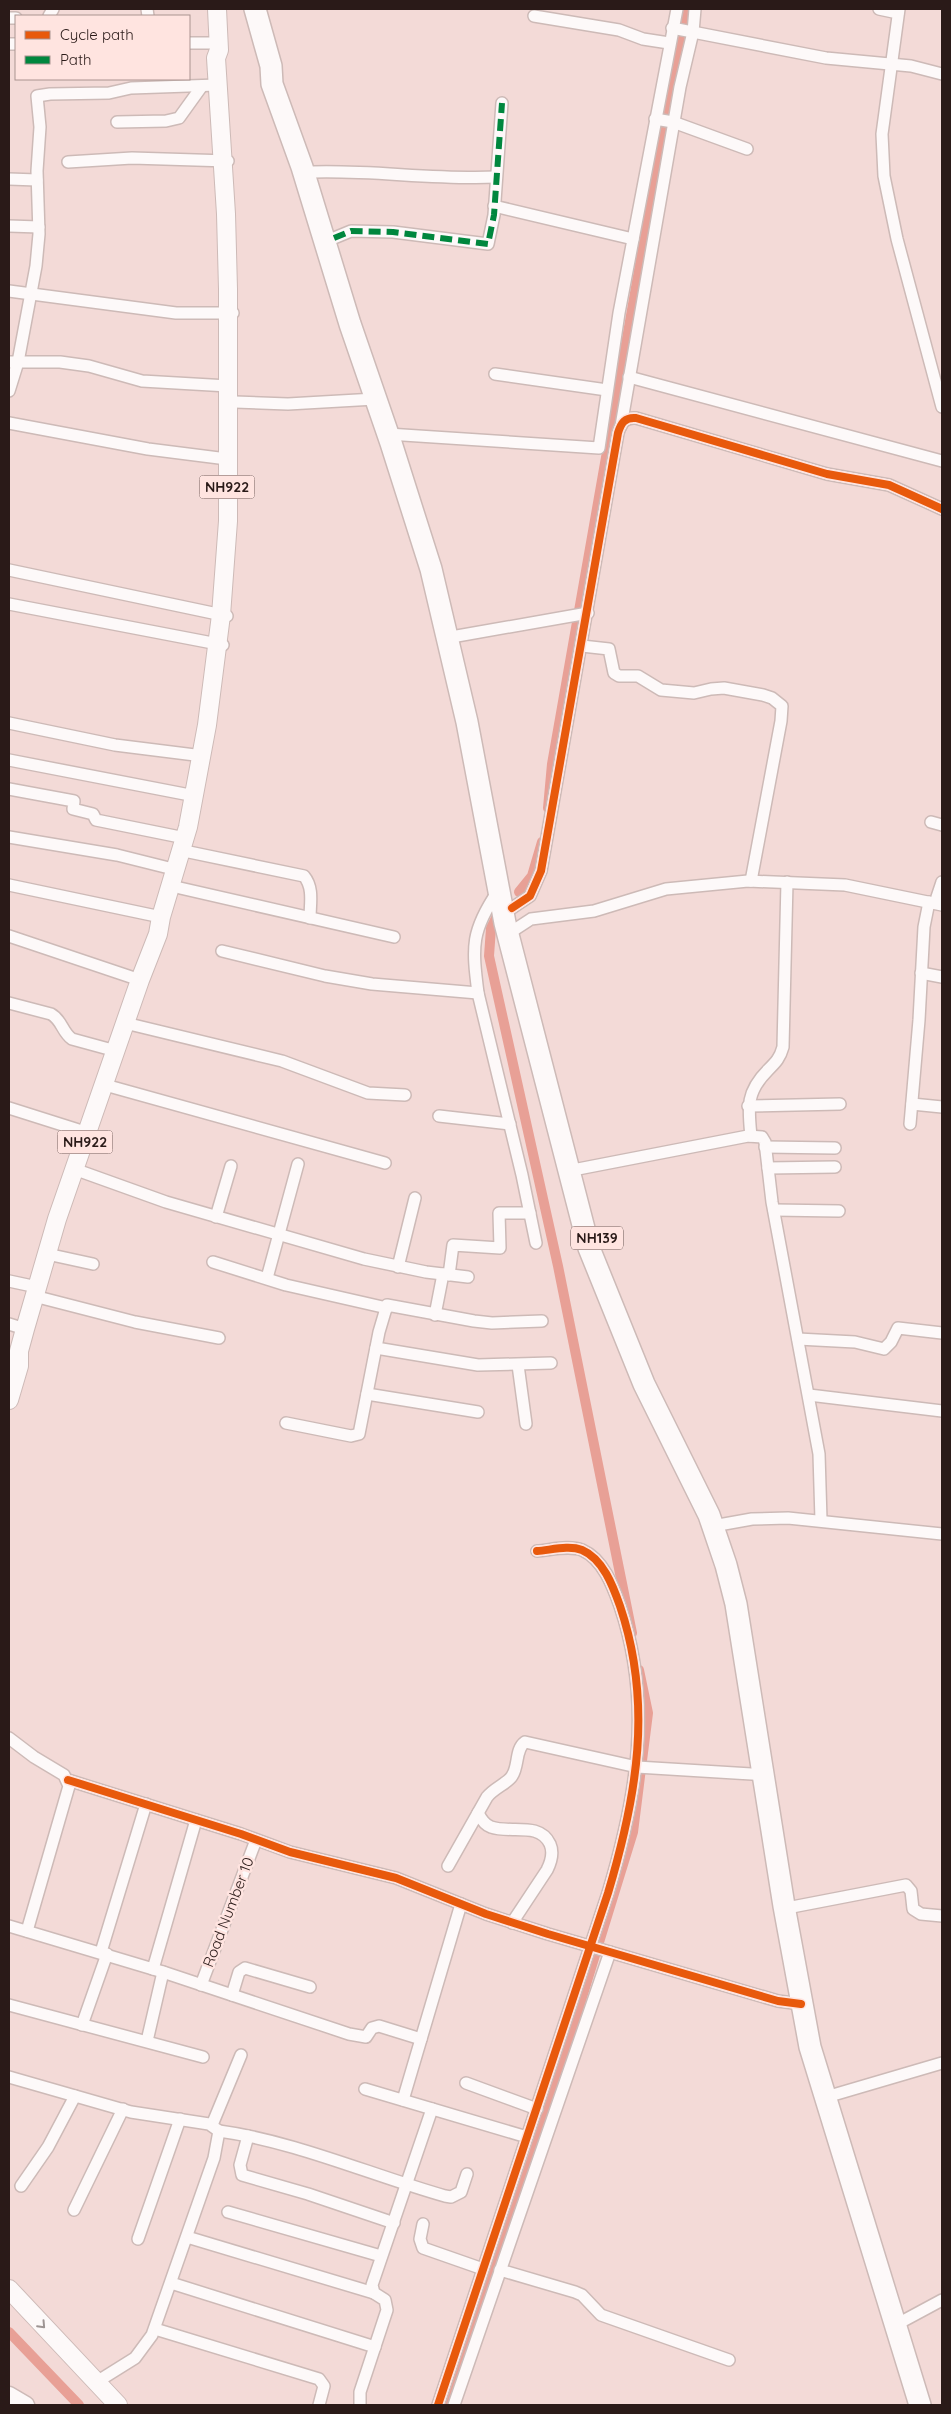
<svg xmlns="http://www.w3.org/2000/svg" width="951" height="2414" font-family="Quicksand,sans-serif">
	<rect width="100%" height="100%" fill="#f3dad7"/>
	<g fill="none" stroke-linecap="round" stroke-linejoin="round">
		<g stroke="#e8a096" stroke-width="10">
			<path d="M548,808L552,764L685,9"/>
			<path d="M519,892L532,876L542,842"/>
			<path d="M500,910L491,928L489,956L558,1266L632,1633"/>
			<path d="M9,2332L79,2405"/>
			<path d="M448,2405L534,2153L633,1832L648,1713L639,1670"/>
		</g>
		<g stroke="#cdbab7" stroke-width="14">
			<g id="street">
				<path d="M147,9L148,16"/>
				<path d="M879,9L898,13"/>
				<path d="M899,9L882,134L884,176L897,239L942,407"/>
				<path d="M49,16L53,9"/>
				<path d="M534,16L619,30L643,39L669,43"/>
				<path d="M9,18H16"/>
				<path d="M672,28L826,58L911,66L942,74"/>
				<path d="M189,43H218"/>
				<path d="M9,44H16"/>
				<path d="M655,119L673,122L747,149"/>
				<path d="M117,122L166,121L179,118L202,86"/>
				<path d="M68,162L132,158L228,161"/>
				<path d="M313,172C374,170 435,180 496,177"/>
				<path d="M9,179L37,180"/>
				<path d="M494,206L633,239"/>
				<path d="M9,226L39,227"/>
				<path d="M334,238L351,231L393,232L488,244L494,215L502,103"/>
				<path d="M9,291L176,313H233"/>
				<path d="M9,362H60L89,366L142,381L228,386"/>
				<path d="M495,374L607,390"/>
				<path d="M629,377L942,461"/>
				<path d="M9,391L18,362L36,266L39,234L37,171L40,127L37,96L50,94L109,93L131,88L217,85"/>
				<path d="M235,402L288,404L375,399"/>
				<path d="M9,423L148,449L227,459"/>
				<path d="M621,426L680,87L693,32L695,9"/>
				<path d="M388,434L599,448L619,313L677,9"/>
				<path d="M9,570L227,616"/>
				<path d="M9,604L223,645"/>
				<path d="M457,636L588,613"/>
				<path d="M582,646L609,649L614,673L619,676H638L661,690L694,693L711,689L724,688L763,695L772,698L782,706L781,721L751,881"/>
				<path d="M9,723L115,745L203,756"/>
				<path d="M9,760L195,796"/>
				<path d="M9,789L74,801L73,809L93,814L96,820L185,838"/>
				<path d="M931,822L942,825"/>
				<path d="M9,837L117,855L177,870"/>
				<path d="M189,852L304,876C314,888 310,904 310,918"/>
				<path d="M9,885L161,917"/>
				<path d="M180,888L394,937"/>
				<path d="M498,891C471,931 472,946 478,993L522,1175L536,1243"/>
				<path d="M935,903L942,882"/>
				<path d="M512,908L530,896L541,871L618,433C621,423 625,417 636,418L827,474L889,485L942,509"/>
				<path d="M508,934L531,919L594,911L666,889L748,881L845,885L942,905"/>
				<path d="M9,936L140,980"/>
				<path d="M222,951L325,976L372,984L478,993"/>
				<path d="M921,973L942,977"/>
				<path d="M9,1003L51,1014C62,1020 62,1032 72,1039L116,1051"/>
				<path d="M125,1023L282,1061L368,1093L405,1095"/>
				<path d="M105,1085L385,1163"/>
				<path d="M912,1104L942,1107"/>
				<path d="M748,1106L840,1104"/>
				<path d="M9,1108L88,1133"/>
				<path d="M439,1116L510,1124"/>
				<path d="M910,1124L919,1020L924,927L929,902"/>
				<path d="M751,1136C748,1107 746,1092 768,1070C776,1062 780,1058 783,1047L787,882"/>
				<path d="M765,1147L835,1148"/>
				<path d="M768,1168L835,1167"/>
				<path d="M74,1169L166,1202L364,1259L426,1272L468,1277"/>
				<path d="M578,1169L748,1136L762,1137L765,1142L772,1202L819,1454L821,1520"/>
				<path d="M774,1210L839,1211"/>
				<path d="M216,1217L231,1166"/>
				<path d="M47,1254L93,1264"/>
				<path d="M213,1262L286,1285L387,1308"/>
				<path d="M398,1267L415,1198"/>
				<path d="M449,1275L453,1245L500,1248L499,1213H530"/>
				<path d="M267,1278L298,1164"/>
				<path d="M9,1281L37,1287"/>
				<path d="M34,1296L135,1322L219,1338"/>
				<path d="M435,1315L443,1274"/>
				<path d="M9,1324L25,1329"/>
				<path d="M798,1339L855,1342L884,1349L891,1342L898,1328L942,1333"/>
				<path d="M376,1348L478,1365L551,1363"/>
				<path d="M518,1365L526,1424"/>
				<path d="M367,1394L478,1412"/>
				<path d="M809,1395L942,1411"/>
				<path d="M286,1423L351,1436L359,1434L379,1332L387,1305L474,1321L492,1323L542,1321"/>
				<path d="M713,1526L752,1519L788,1518L942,1534"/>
				<path d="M9,1738L34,1757L64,1775L69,1786L27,1931"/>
				<path d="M68,1780L241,1834L290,1852L396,1878L486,1914L548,1934L778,2001L801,2004"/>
				<path d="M478,1813C481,1819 485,1825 491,1827C510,1834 539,1821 550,1844C554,1853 551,1862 547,1870L512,1923"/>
				<path d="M448,1866L487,1797C494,1788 508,1783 512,1776C519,1766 515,1749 525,1742L637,1767L767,1775"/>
				<path d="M792,1907L906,1885L911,1891L913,1909L921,1914L942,1916"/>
				<path d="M9,1926L163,1972L349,2034L366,2037L372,2028L379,2026L421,2039"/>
				<path d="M101,1952L146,1804"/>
				<path d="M153,1969L196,1820"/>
				<path d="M201,1985L256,1840"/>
				<path d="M232,1995L239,1972L245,1968L310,1987"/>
				<path d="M9,2005L203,2057"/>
				<path d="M82,2025L107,1954"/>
				<path d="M147,2041L163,1972"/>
				<path d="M9,2077L131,2112L209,2124L219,2131L214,2158L152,2335L135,2358L95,2383"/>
				<path d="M466,2083L537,2109"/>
				<path d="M365,2089L527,2137"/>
				<path d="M833,2095L942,2063"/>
				<path d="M403,2100L461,1904"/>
				<path d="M212,2125L241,2055"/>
				<path d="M219,2131C294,2141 371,2175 445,2196L451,2197L461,2192L467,2174"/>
				<path d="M248,2136L240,2165L242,2175L308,2194L394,2223"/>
				<path d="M21,2186L48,2147L75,2096"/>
				<path d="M74,2210L123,2109"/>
				<path d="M228,2212L381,2256"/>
				<path d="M423,2224L420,2239L423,2248L483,2269"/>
				<path d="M187,2237L374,2293"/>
				<path d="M138,2239L180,2119"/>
				<path d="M500,2270L575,2292L582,2295L601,2315L729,2360"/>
				<path d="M171,2283L375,2347"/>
				<path d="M903,2321L942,2300"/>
				<path d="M155,2329L319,2379L324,2386L319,2405"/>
				<path d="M360,2405V2392L387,2310L385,2300L374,2293L372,2285L432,2109"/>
				<path d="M438,2405L608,1893C637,1796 653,1704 620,1606C613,1586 603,1559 582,1550C569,1545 551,1550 537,1551"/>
				<path d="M454,2405L610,1952"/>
			</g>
		</g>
		<g stroke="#cdbab7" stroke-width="19">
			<path id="secondary" d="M9,2395L26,2405"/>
		</g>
		<g stroke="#cdbab7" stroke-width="20">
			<g id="primary">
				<path d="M9,1400L19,1366V1351L25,1329L57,1219L140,980L158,934L161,917L188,827L207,725L221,615L228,521V289L226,214L216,58L219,50L217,9"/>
				<path d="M9,2289L118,2405"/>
			</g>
		</g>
		<g stroke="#cdbab7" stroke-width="24">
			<path id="highway" d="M255,9L271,66L272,84L302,167L350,324L391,443L431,569L467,722L505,923L589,1248L644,1384L709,1515L726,1565L736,1604L784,1906L810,2047L920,2405"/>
		</g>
		<use href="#street" stroke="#fdf9f9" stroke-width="11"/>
		<use href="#secondary" stroke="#fdf9f9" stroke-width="16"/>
		<use href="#primary" stroke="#fdf9f9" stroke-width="18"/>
		<use href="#highway" stroke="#fdf9f9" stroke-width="21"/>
		<path stroke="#00873e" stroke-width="6" stroke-dasharray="12 6" stroke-linecap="butt" d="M334,238L351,231L393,232L488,244L494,215L502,103"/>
		<g stroke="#ffe4e0" stroke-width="11">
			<g id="cycleway">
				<path d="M512,908L530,896L541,871L618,433C621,423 625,417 636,418L827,474L889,485L942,509"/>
				<path d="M68,1780L241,1834L290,1852L396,1878L486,1914L548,1934L778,2001L801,2004"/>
				<path d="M438,2405L608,1893C637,1796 653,1704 620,1606C613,1586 603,1559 582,1550C569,1545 551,1550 537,1551"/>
			</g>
		</g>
		<use href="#cycleway" stroke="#e8590c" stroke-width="8"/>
	</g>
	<defs><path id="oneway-chevron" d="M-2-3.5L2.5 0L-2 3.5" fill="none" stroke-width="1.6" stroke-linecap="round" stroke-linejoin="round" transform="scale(1.25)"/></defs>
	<use stroke="#9e9594" href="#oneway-chevron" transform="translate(42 2325) rotate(47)"/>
	<g text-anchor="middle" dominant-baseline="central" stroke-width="5" stroke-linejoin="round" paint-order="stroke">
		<g fill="#ffe4e0" stroke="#6a5754" stroke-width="1">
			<rect x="199.5" y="475.5" width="55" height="23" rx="4"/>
			<rect x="57.5" y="1130.5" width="55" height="23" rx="4"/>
			<rect x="571" y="1226.5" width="52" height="23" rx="4"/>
		</g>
		<g font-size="14" font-weight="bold" fill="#2a1a18">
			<text x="227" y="487">NH922</text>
			<text x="85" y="1142">NH922</text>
			<text x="597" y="1238">NH139</text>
		</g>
		<g font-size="15" fill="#2a1a18" stroke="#ffe4e0">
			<text transform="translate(228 1912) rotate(-69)">Road Number 10</text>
		</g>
	</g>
	<rect width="951" height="2414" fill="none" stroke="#2a1a18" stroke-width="20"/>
	<rect x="15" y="15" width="175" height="65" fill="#ffe4e0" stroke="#aa9390"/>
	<rect x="25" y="31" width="25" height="8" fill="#e8590c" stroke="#aa9390"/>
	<text x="60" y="40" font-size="15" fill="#2a1a18">Cycle path</text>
	<rect x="25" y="56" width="25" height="8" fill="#00873e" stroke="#aa9390"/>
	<text x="60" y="65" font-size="15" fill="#2a1a18">Path</text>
</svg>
